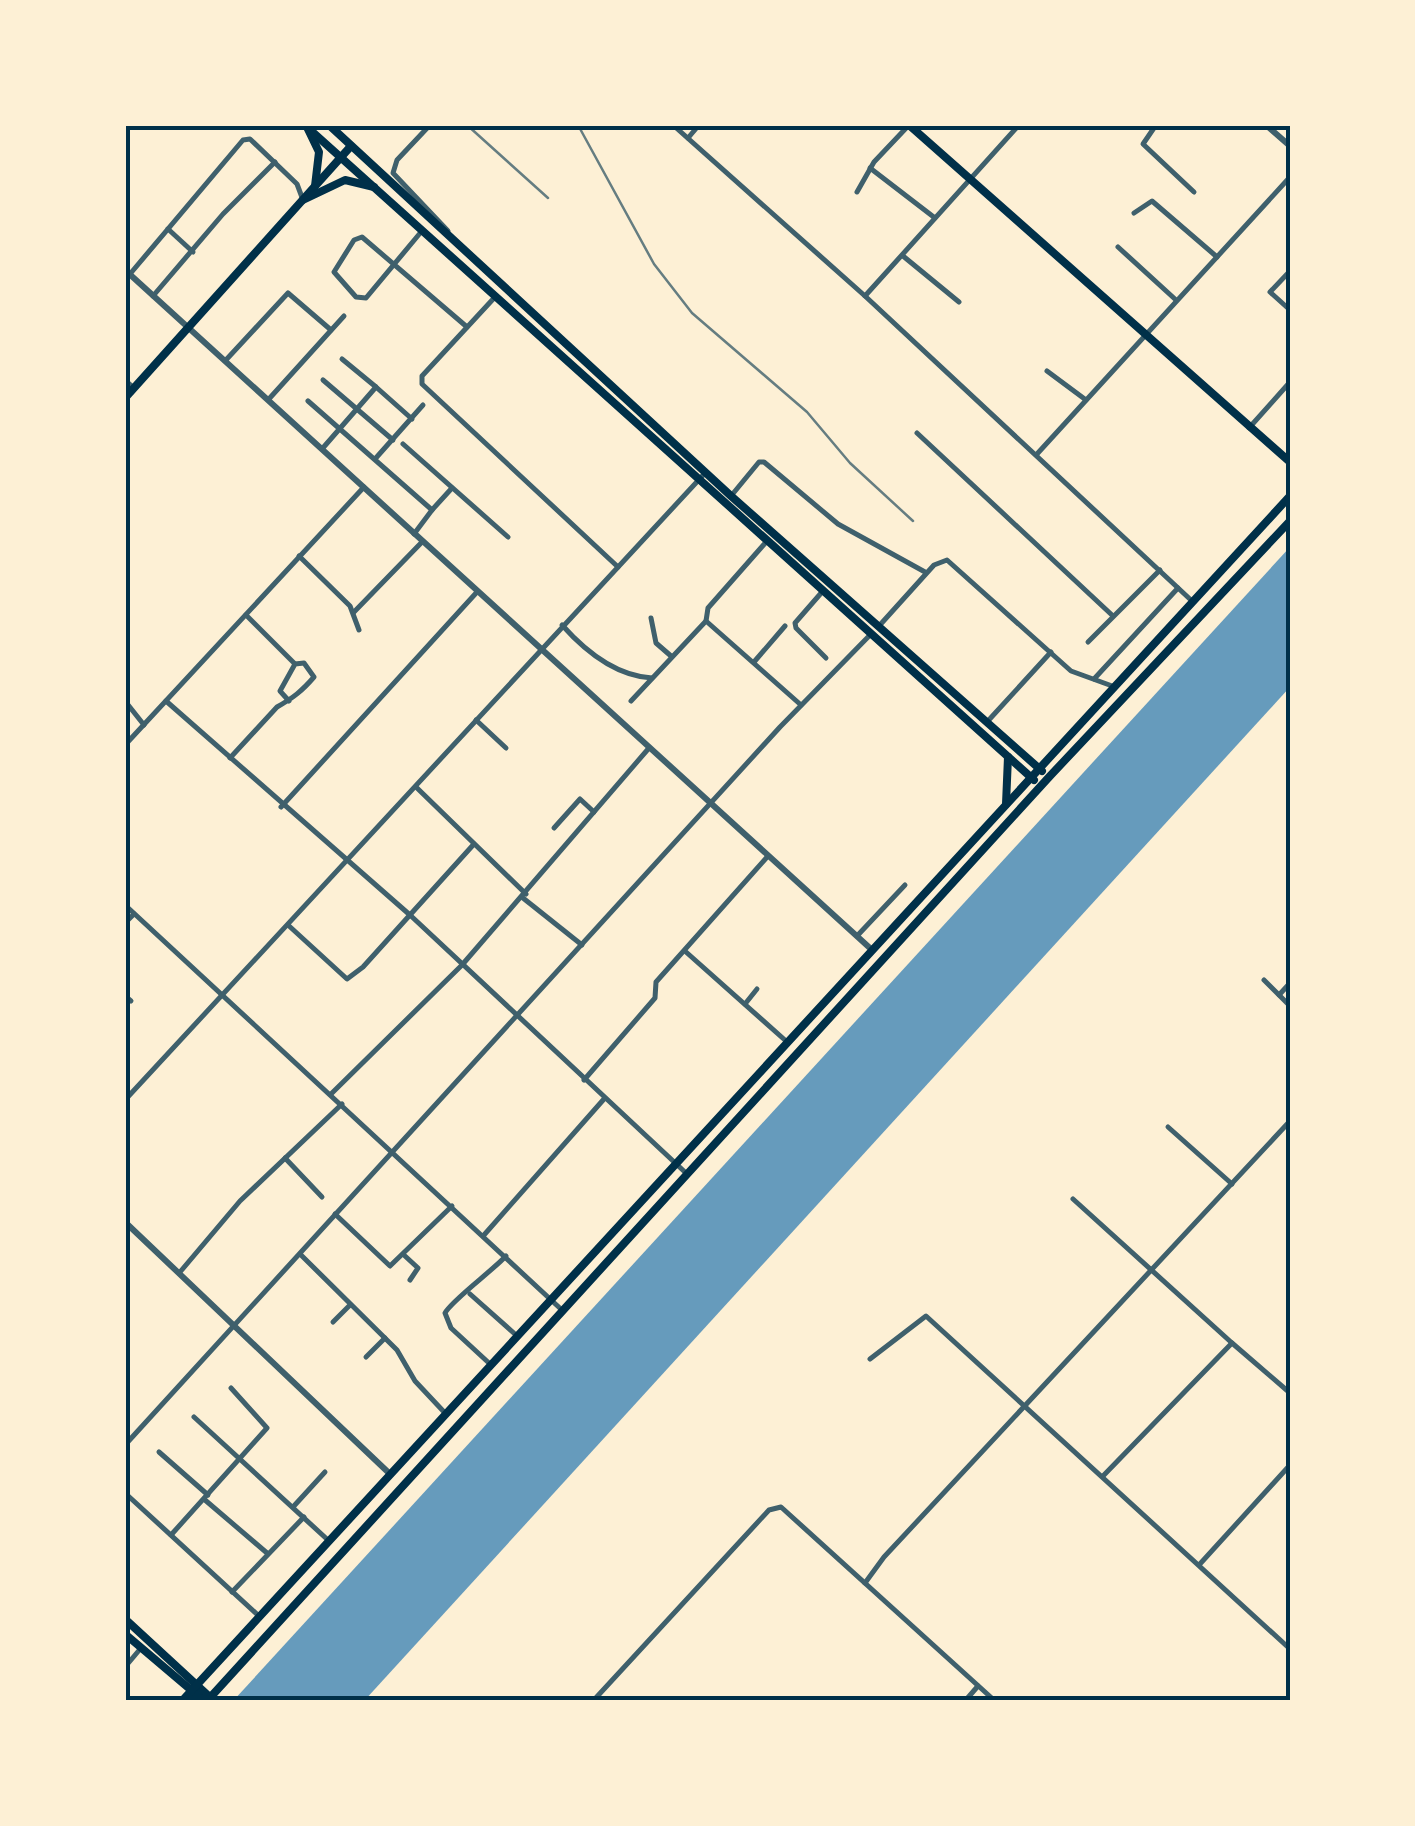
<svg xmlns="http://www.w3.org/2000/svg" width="1415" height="1826" font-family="'Noto Serif',serif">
	<rect width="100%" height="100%" fill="#fdf0d5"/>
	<path fill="#669bbc" d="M1290,547V687L364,1701H233Z"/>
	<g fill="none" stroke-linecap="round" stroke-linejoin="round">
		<g stroke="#3f606c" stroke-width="5">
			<path d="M430,125L397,160L393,173L448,231"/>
			<path d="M673,125L865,296L1192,601"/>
			<path d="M1156,125L1143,144L1194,192"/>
			<path d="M688,138L699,125"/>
			<path d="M870,168L935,218"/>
			<path d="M857,192L874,162L909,125"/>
			<path d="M1134,213L1152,201L1217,257"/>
			<path d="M168,229L193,252"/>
			<path d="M421,232L366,298L356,297L334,272L354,240L362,237L467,327"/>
			<path d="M1118,247L1176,300"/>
			<path d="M903,256L959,302"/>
			<path d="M1290,271L1270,292L1290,310"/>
			<path d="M130,274L243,140L250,139L297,184L303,200"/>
			<path d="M153,296L223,214L275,162"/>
			<path d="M865,296L1019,125"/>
			<path d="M495,297L422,376V384L618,567"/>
			<path d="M342,359L376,387"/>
			<path d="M225,361L288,293L331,330"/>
			<path d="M1047,371L1086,400"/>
			<path d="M125,380L134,388"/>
			<path d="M323,380L393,440"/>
			<path d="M268,400L344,316"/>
			<path d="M308,401L432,510L414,534"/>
			<path d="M1249,428L1290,382"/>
			<path d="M917,433L1113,616"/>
			<path d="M403,444L508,537"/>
			<path d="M322,449L376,387L412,419"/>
			<path d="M1037,454L1290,177"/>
			<path d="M375,459L423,405"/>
			<path d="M731,496L759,462H764L838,524L925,572"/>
			<path d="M432,510L452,488"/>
			<path d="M299,556L350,606L359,630"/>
			<path d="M822,592L795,623L796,628L826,658"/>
			<path d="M354,612L422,542"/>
			<path d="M246,615L295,664"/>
			<path d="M651,618L656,643L671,656"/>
			<path d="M706,621L708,608L767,541"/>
			<path d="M562,625C586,652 616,676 652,678"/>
			<path d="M879,626L934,565L947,560L1071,671L1115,687"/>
			<path d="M1088,642L1160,570"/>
			<path d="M754,662L785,626"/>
			<path d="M1094,679L1178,588"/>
			<path d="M125,701L144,725"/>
			<path d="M166,701L410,915L687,1174"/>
			<path d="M631,701L706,621L801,705"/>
			<path d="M476,720L506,748"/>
			<path d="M987,722L1051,652"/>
			<path d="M125,745L364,487"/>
			<path d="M230,758L277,707C293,698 302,691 314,677L304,663L295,664L280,691L289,701"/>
			<path d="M416,787L526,894"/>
			<path d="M281,807L477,592"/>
			<path d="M554,828L580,799L594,812"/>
			<path d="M523,898L582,945"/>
			<path d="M125,905L563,1311"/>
			<path d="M125,923L134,914"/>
			<path d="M288,925L347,979L363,967L474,844"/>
			<path d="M857,936L905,885"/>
			<path d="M686,952L786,1041"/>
			<path d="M1264,980L1290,1006"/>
			<path d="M1279,995L1290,983"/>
			<path d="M125,996L131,1001"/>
			<path d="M745,1004L757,989"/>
			<path d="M584,1080L655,998L656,982L768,856"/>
			<path d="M331,1094L462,965L649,748"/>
			<path d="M125,1100L706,472"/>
			<path d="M1168,1127L1232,1184"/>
			<path d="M285,1158L322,1197"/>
			<path d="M1073,1199L1232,1343"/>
			<path d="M335,1214L390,1266L452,1206"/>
			<path d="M484,1235L604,1099"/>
			<path d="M300,1254L397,1350L415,1381L445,1413"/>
			<path d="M405,1256L418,1268L410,1280"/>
			<path d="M180,1272L240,1201L342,1104"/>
			<path d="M470,1294L516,1335"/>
			<path d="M333,1322L350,1305"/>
			<path d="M366,1357L385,1338"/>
			<path d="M870,1359L926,1316L1290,1649"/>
			<path d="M490,1364L451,1328L445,1313C451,1301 492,1271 506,1256"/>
			<path d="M194,1417L329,1541"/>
			<path d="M125,1445L780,727L871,634"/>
			<path d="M159,1452L208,1495"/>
			<path d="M1103,1476L1232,1343L1290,1393"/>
			<path d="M125,1493L260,1617"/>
			<path d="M205,1500L267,1553"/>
			<path d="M293,1507L325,1472"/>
			<path d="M171,1535L267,1428L231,1388"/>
			<path d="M1199,1565L1290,1465"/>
			<path d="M865,1583L884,1557L1290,1121"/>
			<path d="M232,1592L304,1517"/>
			<path d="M125,1667L141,1648"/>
			<path d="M593,1701L769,1510L781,1507L995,1701"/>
			<path d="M965,1701L978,1686"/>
		</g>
		<g stroke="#3f606c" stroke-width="6">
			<path d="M1266,125L1290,146"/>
			<path d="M125,270L871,949"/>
			<path d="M125,1222L390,1474"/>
		</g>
		<g stroke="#003049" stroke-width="8">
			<path d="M909,125L1290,462"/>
			<path d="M125,398L351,146"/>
		</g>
		<g stroke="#003049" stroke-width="8">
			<path d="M329,125L731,496L1042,771"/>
			<path d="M308,128L1034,780"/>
			<path d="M125,1619L214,1701"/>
			<path d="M125,1634L204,1701"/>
			<path d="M182,1701L1290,496"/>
			<path d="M207,1701L1050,776L1290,521"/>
		</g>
		<g stroke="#003049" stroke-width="8">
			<path d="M306,125L319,152L315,186"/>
			<path d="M303,200L345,180L374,187"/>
			<path d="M1006,804L1008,757"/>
		</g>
		<g stroke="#657d81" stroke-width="2.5">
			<path d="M467,125L548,198"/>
			<path d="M578,125L654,264L692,313L807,412L850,463L913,521"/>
		</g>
	</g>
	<rect width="1415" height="1826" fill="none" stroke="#fdf0d5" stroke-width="255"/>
	<rect x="128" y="128" width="1160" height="1570" fill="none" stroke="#003049" stroke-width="4"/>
</svg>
